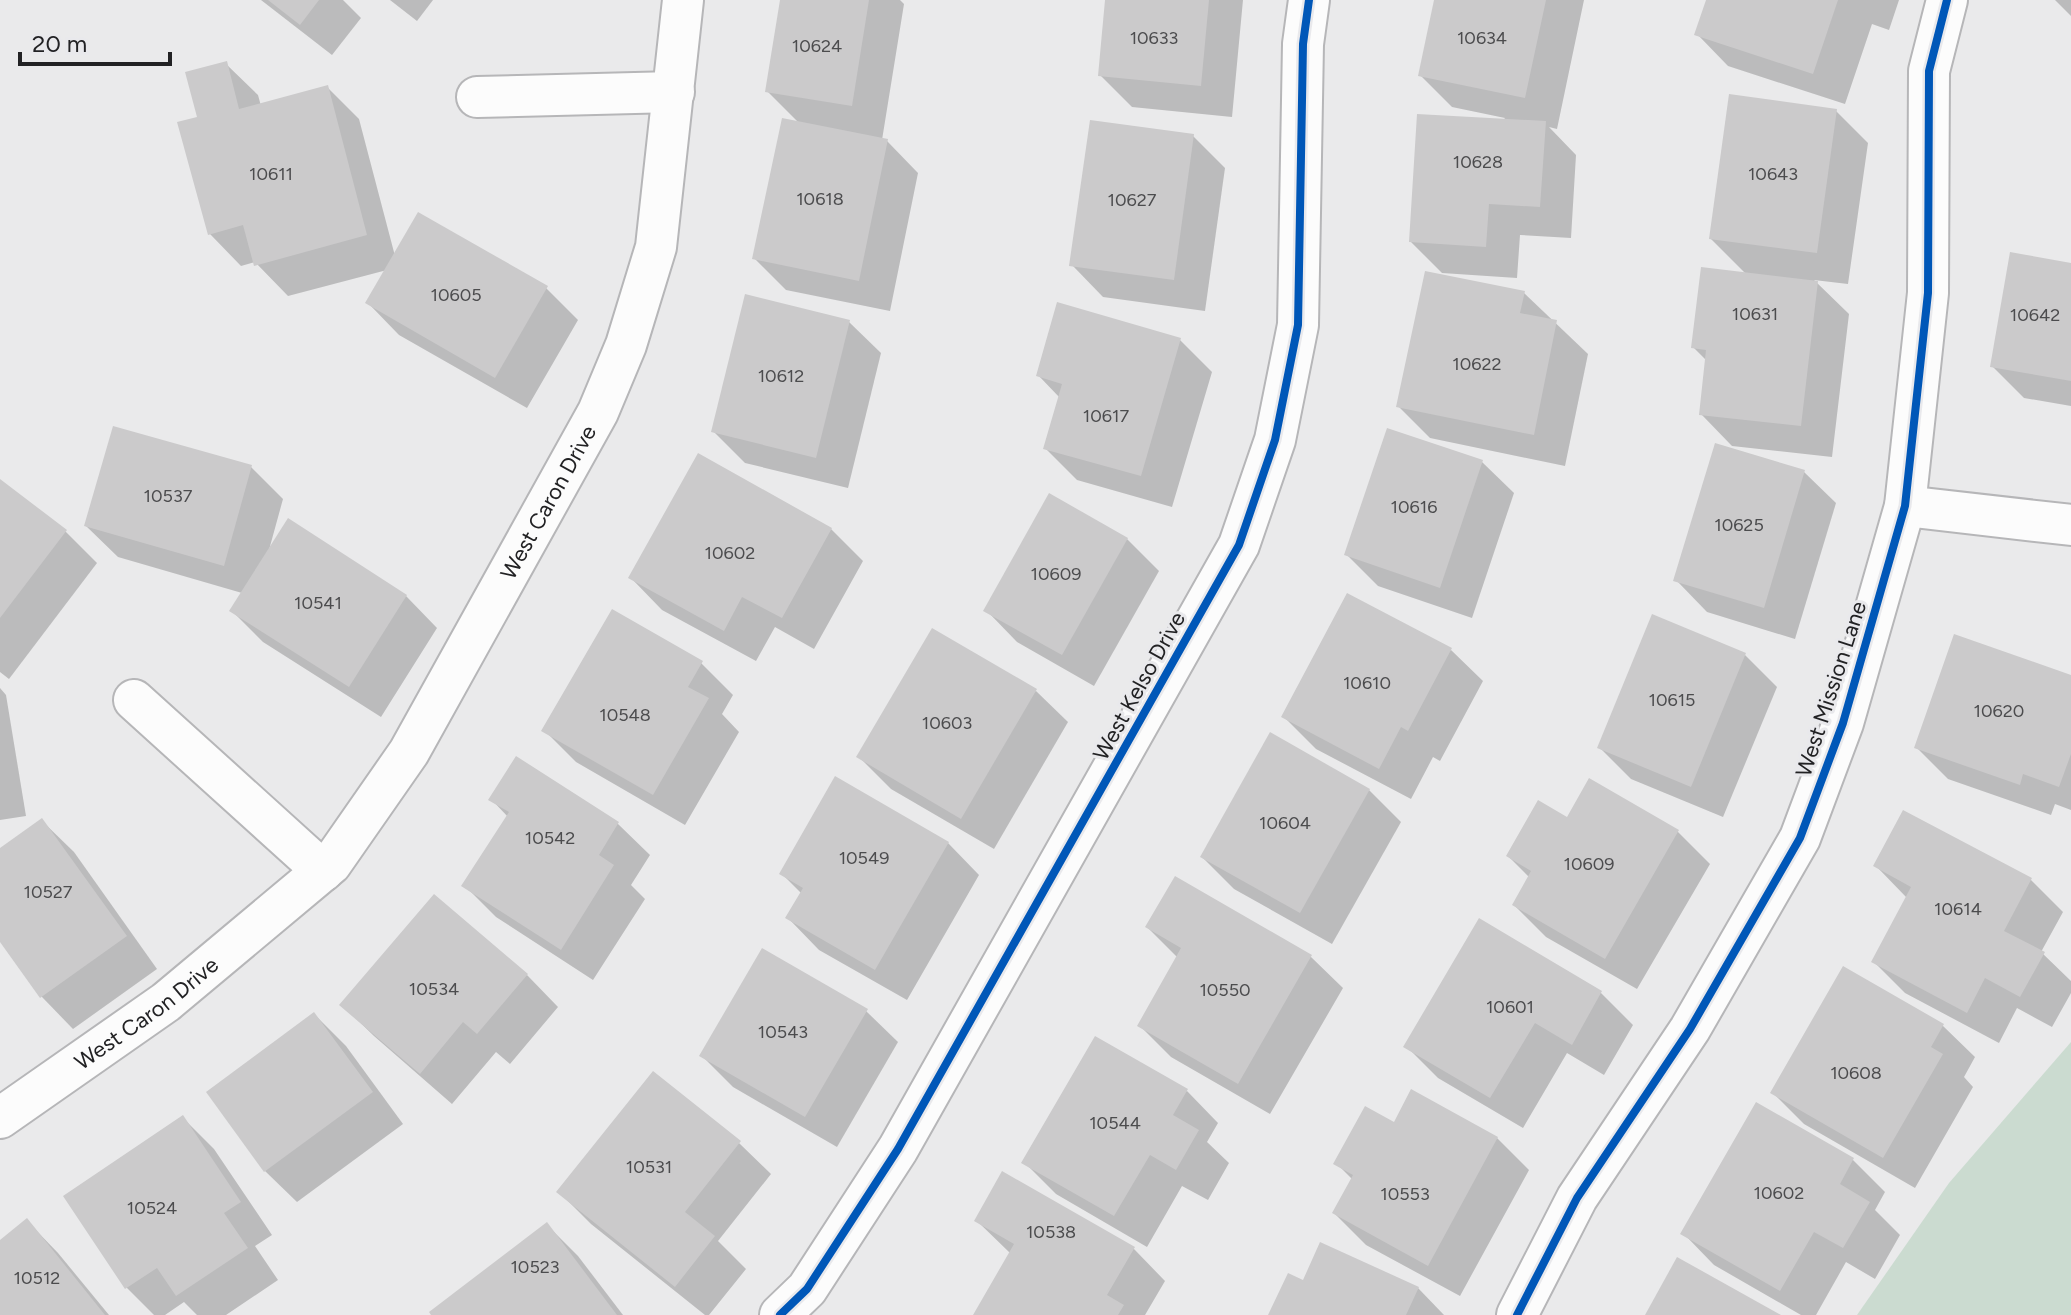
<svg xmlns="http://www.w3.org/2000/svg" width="2071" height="1315" font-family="Figtree,sans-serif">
	<rect width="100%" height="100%" fill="#eaeaeb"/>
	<path fill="#cbdbd0" d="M2071,1042V1315H1857L1949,1183Z"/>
	<g fill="#0003">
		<path d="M261,0H343L361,18L332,55Z"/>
		<path d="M390,0H433L417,21Z"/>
		<path d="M782,0H900L904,4L882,140L887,141L918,173L890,311L786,290L755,259L799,123L767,91Z"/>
		<path d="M1107,0H1243L1232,117L1132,107L1100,75Z"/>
		<path d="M1436,0H1584L1557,129L1549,127L1576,155L1571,238L1520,235L1517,278L1442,273L1411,242L1505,118L1452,107L1421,76Z"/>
		<path d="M1708,0H1899L1889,30L1872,24L1845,104L1728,66L1697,34Z"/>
		<path d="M2055,0H2071V16Z"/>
		<path d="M226,64L258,95L261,106L327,87L359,119L395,256L546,288L578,320L527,408L399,335L368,303L387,270L288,296L255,262L241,266L210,234L199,118Z"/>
		<path d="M1836,111L1868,143L1848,284L1814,280L1849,314L1832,457L1732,446L1701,414L1707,361L1693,347L1747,275L1711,239Z"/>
		<path d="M1193,136L1225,168L1205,311L1103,297L1072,265Z"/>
		<path d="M2071,265V406L2024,398L1992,366Z"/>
		<path d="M1524,293L1588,354L1565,466L1430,438L1398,406Z"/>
		<path d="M849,322L881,353L848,488L745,463L713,431Z"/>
		<path d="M1180,340L1212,372L1172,507L1077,480L1045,448L1060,398L1038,375Z"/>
		<path d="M1482,462L1514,493L1472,618L1378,586L1346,554Z"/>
		<path d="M251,467L283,499L269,550L406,596L437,628L381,717L263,642L231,610L242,593L118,557L86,526Z"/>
		<path d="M1804,472L1836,503L1795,639L1707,612L1676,580Z"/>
		<path d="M0,482L66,532L97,563L9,679L0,672Z"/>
		<path d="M831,529L863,561L814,649L775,627L756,661L662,610L631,578Z"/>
		<path d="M1127,539L1159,571L1094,686L1017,642L986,610Z"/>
		<path d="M1451,650L1483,681L1440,761L1433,757L1411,799L1316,749L1284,717Z"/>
		<path d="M1745,655L1777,687L1723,817L1631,779L1599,747Z"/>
		<path d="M701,663L733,695L722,714L739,732L685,825L576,762L544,730Z"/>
		<path d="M2071,677V810L2055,804L2051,815L1948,779L1916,747Z"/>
		<path d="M0,688L6,695L26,816L0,820Z"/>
		<path d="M1036,691L1068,722L994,849L891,789L859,757Z"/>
		<path d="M517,759L618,824L650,855L631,885L645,899L593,980L496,917L464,885L508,817L491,799Z"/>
		<path d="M1590,781L1678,832L1710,864L1637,989L1546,937L1514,905L1530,878L1508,856L1568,819Z"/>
		<path d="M1369,790L1401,822L1332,944L1234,889L1202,857Z"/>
		<path d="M1904,813L2031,880L2063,912L2041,952L2071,981V993L2052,1027L2017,1008L1999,1043L1905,993L1873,961L1907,898L1876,866Z"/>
		<path d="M42,821L74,852L157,969L73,1029L42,997L0,938V851Z"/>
		<path d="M948,843L979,875L907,1000L819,950L788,918L802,894L781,873Z"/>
		<path d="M1479,921L1601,993L1633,1025L1604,1075L1567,1053L1523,1128L1438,1078L1406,1046Z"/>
		<path d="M1147,927L1311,957L1343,988L1270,1114L1171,1057L1139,1025L1178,958Z"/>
		<path d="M1844,969L1943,1026L1975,1057L1964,1077L1973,1087L1915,1188L1804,1124L1773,1093Z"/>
		<path d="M527,975L558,1007L510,1064L496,1052L452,1104L374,1036L342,1005Z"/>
		<path d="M866,1011L898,1042L837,1147L733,1087L702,1056Z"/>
		<path d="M314,1014L346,1046L403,1124L297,1202L265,1171Z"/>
		<path d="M1187,1091L1218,1123L1207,1142L1229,1163L1208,1200L1182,1186L1147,1247L1056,1194L1024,1162Z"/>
		<path d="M1412,1092L1497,1138L1529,1170L1460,1296L1366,1245L1334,1213L1353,1180L1336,1163L1394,1124Z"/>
		<path d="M1757,1105L1853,1160L1885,1192L1875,1210L1900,1235L1875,1279L1846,1262L1816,1315H1801L1714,1265L1683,1233Z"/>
		<path d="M183,1118L214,1149L272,1235L255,1246L278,1280L226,1315H197L184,1302L165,1315H154L127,1288L65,1196Z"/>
		<path d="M739,1143L771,1174L718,1241L746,1269L709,1315H705L591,1224L559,1192Z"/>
		<path d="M976,1220L1134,1249L1165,1281L1145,1315H975L1010,1253Z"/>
		<path d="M27,1221L58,1253L109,1315H0V1243Z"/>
		<path d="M547,1225L578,1256L623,1315H434Z"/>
		<path d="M1304,1283L1418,1288L1444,1315H1271Z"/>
	</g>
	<g fill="#cbcacb">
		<path d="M268,0H319L300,25Z"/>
		<path d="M780,0H869L852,106L765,92Z"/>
		<path d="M1105,0H1209L1201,86L1098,76Z"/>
		<path d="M1434,0H1546L1525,98L1418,76Z"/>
		<path d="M1706,0H1838L1813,74L1694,35Z"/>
		<path d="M227,61L239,109L328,85L367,235L254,266L243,225L208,235L177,122L197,117L185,72Z"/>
		<path d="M1729,94L1837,109L1817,253L1709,239Z"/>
		<path d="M1417,114L1546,121L1540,207L1489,204L1486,247L1409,242Z"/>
		<path d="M782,118L888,139L859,281L752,259Z"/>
		<path d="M1090,120L1194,134L1174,280L1069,266Z"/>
		<path d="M418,212L548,286L495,378L365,303Z"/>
		<path d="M2010,252L2071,263V381L1990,367Z"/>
		<path d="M1701,267L1818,281L1801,426L1699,415L1706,350L1691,348Z"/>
		<path d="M1425,271L1525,291L1520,313L1557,320L1534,435L1396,407Z"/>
		<path d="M745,294L850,320L816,458L711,432Z"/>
		<path d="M1057,302L1181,338L1141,476L1043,449L1062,384L1036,376Z"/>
		<path d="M113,426L252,465L224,566L84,526Z"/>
		<path d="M1387,428L1483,460L1440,588L1344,555Z"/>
		<path d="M1715,443L1805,470L1764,608L1673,581Z"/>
		<path d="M698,453L832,528L782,618L742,597L724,631L628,578Z"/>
		<path d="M0,479L67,530L0,618Z"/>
		<path d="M1049,493L1128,538L1062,655L983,611Z"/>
		<path d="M288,518L407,595L349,687L229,611Z"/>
		<path d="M1347,593L1452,648L1408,731L1401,727L1379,769L1281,717Z"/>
		<path d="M612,609L703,661L688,687L709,698L653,795L541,731Z"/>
		<path d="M1652,614L1746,653L1691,787L1597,748Z"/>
		<path d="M932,628L1037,689L961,819L856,757Z"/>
		<path d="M1954,634L2071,675V754L2059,787L2023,774L2020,785L1914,748Z"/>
		<path d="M1270,732L1370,789L1300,913L1200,857Z"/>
		<path d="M516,756L619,822L599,855L614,865L561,950L461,886L509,812L488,800Z"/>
		<path d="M835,776L949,842L875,970L785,918L803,888L779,874Z"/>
		<path d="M1589,778L1679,830L1605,959L1512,905L1531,871L1506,856L1538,800L1567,817Z"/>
		<path d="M1903,810L2032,878L2004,931L2045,952L2020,997L1985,978L1967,1013L1871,962L1911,887L1873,866Z"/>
		<path d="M42,818L127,936L40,998L0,942V848Z"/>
		<path d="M1175,876L1312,955L1238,1084L1137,1026L1181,948L1145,927Z"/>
		<path d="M434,894L528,974L477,1034L463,1022L420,1074L339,1005Z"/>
		<path d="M1479,918L1602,991L1572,1045L1535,1023L1490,1098L1403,1047Z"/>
		<path d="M762,948L868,1009L805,1117L699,1056Z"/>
		<path d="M1843,966L1944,1024L1931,1047L1943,1054L1883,1158L1770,1093Z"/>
		<path d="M314,1012L373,1092L264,1172L206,1092Z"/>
		<path d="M1095,1036L1188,1089L1173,1115L1199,1130L1176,1170L1150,1155L1114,1216L1021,1163Z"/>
		<path d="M653,1071L741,1141L685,1212L715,1236L675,1287L556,1192Z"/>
		<path d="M1411,1089L1498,1137L1428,1266L1332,1213L1353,1175L1333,1164L1365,1106L1394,1122Z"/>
		<path d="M1756,1102L1854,1158L1840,1184L1870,1202L1843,1248L1814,1232L1780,1291L1680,1234Z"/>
		<path d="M183,1115L241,1202L224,1213L248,1248L176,1296L157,1268L125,1289L63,1196Z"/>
		<path d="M1002,1171L1135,1247L1107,1295L1124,1305L1118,1315H973L1014,1244L974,1221Z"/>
		<path d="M27,1218L105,1315H0V1240Z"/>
		<path d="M547,1222L617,1315H431L429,1312Z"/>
		<path d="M1320,1242L1419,1287L1406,1315H1268L1288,1273L1303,1280Z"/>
		<path d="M1677,1257L1781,1315H1645Z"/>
	</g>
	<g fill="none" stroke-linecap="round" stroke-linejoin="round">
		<g stroke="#b6b6b8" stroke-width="44">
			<g id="minor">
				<path d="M477,97L674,92"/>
				<path d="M1905,506L2071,525"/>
				<path d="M134,700L323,871"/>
				<path id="s1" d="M0,1118L166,1002L331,864L409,752L598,412L626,345L656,247L683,0"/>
				<path d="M780,1315L807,1289L898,1149L1239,545L1275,440L1298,325L1303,44L1309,0"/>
				<path d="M1517,1315L1577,1198L1690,1029L1800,838L1843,723L1905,506L1928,293L1929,71L1947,0"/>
			</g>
		</g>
		<use href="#minor" stroke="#fcfcfc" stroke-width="40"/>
		<g stroke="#e9e9ec" stroke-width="13">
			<g id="cycleway">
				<path d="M780,1315L807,1289L898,1149L1239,545L1275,440L1298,325L1303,44L1309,0"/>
				<path d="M1517,1315L1577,1198L1690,1029L1800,838L1843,723L1905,506L1928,293L1929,71L1947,0"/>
			</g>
		</g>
		<use href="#cycleway" stroke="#0057b8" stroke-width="8"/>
	</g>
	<g text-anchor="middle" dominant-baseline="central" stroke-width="6" stroke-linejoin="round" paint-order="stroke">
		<g font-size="18" fill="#4c4c4e">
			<text x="1154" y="38">10633</text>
			<text x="1482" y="38">10634</text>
			<text x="817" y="46">10624</text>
			<text x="1478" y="162">10628</text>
			<text x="271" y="174">10611</text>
			<text x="1773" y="174">10643</text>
			<text x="820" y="199">10618</text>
			<text x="1132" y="200">10627</text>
			<text x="456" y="295">10605</text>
			<text x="1755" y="314">10631</text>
			<text x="2035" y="315">10642</text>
			<text x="1477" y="364">10622</text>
			<text x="781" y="376">10612</text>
			<text x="1106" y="416">10617</text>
			<text x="168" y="496">10537</text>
			<text x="1414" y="507">10616</text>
			<text x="1739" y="525">10625</text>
			<text x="730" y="553">10602</text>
			<text x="1056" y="574">10609</text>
			<text x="318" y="603">10541</text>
			<text x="1367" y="683">10610</text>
			<text x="1672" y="700">10615</text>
			<text x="1999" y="711">10620</text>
			<text x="625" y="715">10548</text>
			<text x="947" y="723">10603</text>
			<text x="1285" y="823">10604</text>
			<text x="550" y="838">10542</text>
			<text x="864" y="858">10549</text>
			<text x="1589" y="864">10609</text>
			<text x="48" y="892">10527</text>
			<text x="1958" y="909">10614</text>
			<text x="434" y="989">10534</text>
			<text x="1225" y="990">10550</text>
			<text x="1510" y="1007">10601</text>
			<text x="783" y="1032">10543</text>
			<text x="1856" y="1073">10608</text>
			<text x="1115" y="1123">10544</text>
			<text x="649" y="1167">10531</text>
			<text x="1779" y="1193">10602</text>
			<text x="1405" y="1194">10553</text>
			<text x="152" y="1208">10524</text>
			<text x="1051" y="1232">10538</text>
			<text x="535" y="1267">10523</text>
			<text x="37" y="1278">10512</text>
		</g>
		<g font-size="22" fill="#222224" stroke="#e9e9ec">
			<text stroke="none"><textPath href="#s1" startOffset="840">West Caron Drive</textPath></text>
			<text transform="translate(1139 686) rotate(-61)">West Kelso Drive</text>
			<text transform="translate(1831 689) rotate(-72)">West Mission Lane</text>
			<text stroke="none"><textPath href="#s1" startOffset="180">West Caron Drive</textPath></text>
		</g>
	</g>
	<path d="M20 52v12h150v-12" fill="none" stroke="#222224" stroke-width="4"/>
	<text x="32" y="52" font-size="24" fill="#222224" stroke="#e9e9ec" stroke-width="6" paint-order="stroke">20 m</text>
</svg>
